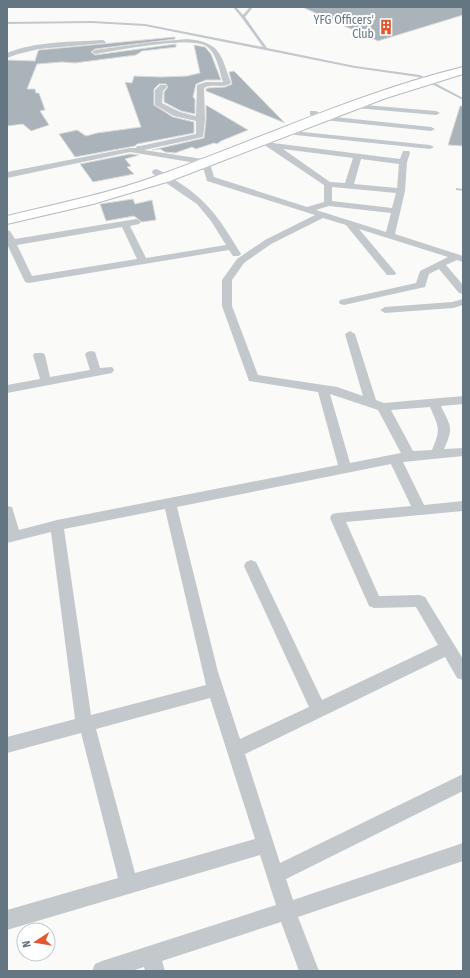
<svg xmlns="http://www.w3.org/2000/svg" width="470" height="978" font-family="'Fira Sans Condensed',sans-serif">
	<rect width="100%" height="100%" fill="#fafaf8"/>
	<g fill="#aab3b9" stroke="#dcdcda">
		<path d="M302,7H463V15L378,41Z"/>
		<path d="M175,37V39L95,49L91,52L95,55L176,44V47L142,51L136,55L75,63L62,62L37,64L27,89H35L36,93H39L45,110L40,111L49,125L31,131L23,124L7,126V60L35,61L38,51L39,50Z"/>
		<path d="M194,45L205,47L211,54L221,80H206L196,84L193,97L195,99V114L181,111L164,102V92L168,87L166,84H159L154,89V105L173,117L194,122V133L137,144L135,146L75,157L59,134L77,130L86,136L97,133L141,127L125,82L132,83L134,76L162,77L187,76L200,73Z"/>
		<path d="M234,71L285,123L206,91V89L208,88L225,87L232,84L229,72Z"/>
		<path d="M206,105L248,130L221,141L217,144L214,143L196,149L192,147L175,153L165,152L160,149L152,150L204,138L206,120Z"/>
		<path d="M460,106H463V146L448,145Z"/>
		<path d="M130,154L139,155L125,159L131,166L127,167L134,174L93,182L80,164Z"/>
		<path d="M133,199L135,204L152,200L156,220L142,222L134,216L106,221L100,204Z"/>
	</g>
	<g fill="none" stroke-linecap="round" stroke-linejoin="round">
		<g stroke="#b4b9bd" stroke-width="2">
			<path id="trunk" d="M463,67V74L386,98L170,181L93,204L7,224V216C59,203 112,193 162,174C262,138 360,92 463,67Z"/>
		</g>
		<g fill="#c3c8cc" fill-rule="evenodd">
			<path d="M233,7H236L243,15L250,7H253L245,17L267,48L355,66L420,75L463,98V100L418,77L355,68L145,26L92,23L7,24V22L92,21L145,24L263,47L242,18Z"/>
			<path d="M456,188L463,189V191L456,190Z"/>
		</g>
		<g fill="#c3c8cc" fill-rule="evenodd">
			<path d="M187,39C221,42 221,55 231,83C223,89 212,83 204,88L205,120L203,137L144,150L209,160L214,177L307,207L324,202V185L260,142V138H266L273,143L400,159L403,151H409L410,153L407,162L405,191L395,234L463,256V262L457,260L446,265L463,285V294L459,293L439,269L429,274L425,287L344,305L340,304L339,302L340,300L416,283L420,271L448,257L359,229L396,273L395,275H387L346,225L323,218L271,244L244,263L232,280V306L258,375L337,387L363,396L345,334L350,331L355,334L376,400L384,403L463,396V404L441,406C451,428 454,426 444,449L463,448V456L403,462L424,505L463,501V511L346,522L379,596L420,595L425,597L463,659V680L457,678L445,657L245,754L280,863L463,774V791L286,879L293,900L463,843V861L298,917L319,971H299L281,922L162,961L165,971H145L144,967L132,971H92L95,964L102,961L276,905L260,855L7,930V910L118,878L81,733L7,753V737L75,719L51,532L7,543V506L12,507L19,530L57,520L338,465L318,392L249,381L222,306V280L237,259L265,240L315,215L207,181L202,164L130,152L7,178V172L130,148H136L137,146H140L196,134V121L174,116L155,105V90L160,85H166L167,87L163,91L162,103L180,112L196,116L197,85L206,82H223C219,70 217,53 206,46C188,36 116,51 95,54L92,52L95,50L154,42ZM283,149L353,158L345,183L330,182ZM361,159L399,164L397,188L354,184ZM332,187L396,193L392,208L332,201ZM329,206L391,213L386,232L316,210ZM330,394L378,410L401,453L350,463ZM430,407C439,428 441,428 432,450L413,451L391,410ZM391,464L411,506L337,513L332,514L330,518L369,606L374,608L416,607L438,645L322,700L256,562L251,560L246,562L244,566L309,707L240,739L218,672L177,507ZM165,509L206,685L91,715L64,529ZM210,698L255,839L135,873L96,729Z"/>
			<path d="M103,40L106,42L105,43L39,49L18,54L7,58V53C36,41 72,42 103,40Z"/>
			<path d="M353,104L436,111L440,113L436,115L356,108L352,106Z"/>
			<path d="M310,111H316L325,116L431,127L435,129L431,131L323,120L310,115Z"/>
			<path d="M283,130L430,145L434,147L430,149L286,134H283Z"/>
			<path d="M156,169C163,171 169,177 175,180C209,201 221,221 241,254L239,256H233L229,250L29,283L25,282L7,244V230L10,231L15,239L136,219L139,220L141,222L139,224L130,226L146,258L226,245L211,221L197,204L153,174L152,172L153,170ZM122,227L137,259L32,276L17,245Z"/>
			<path d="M463,299V305L453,308L385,313L380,310L385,307L452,302Z"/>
			<path d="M91,351L95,352L100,368L112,367L114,370L112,373L7,393V385L40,379L33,355L35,353H43L45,355L50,377L90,370L85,354L87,352Z"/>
		</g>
		<use href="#trunk" fill="#fff" fill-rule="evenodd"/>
	</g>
	<defs>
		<g id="building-bare" transform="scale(1.2)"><path d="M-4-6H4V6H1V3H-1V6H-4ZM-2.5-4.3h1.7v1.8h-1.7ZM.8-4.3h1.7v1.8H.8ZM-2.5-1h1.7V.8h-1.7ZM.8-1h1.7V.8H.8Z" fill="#e4572e" stroke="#fff" stroke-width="2.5" paint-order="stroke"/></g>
	</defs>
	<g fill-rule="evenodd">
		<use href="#building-bare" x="386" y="27"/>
	</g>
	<g text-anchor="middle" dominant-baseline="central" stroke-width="4" stroke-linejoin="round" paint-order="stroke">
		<g font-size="12" fill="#657683" stroke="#fff" text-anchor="end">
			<text x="374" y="20">YFG Officers'<tspan x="374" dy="14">Club</tspan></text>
		</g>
	</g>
	<rect width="470" height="978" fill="none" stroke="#657683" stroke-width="16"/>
	<g transform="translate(36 942) rotate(258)"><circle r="19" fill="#ffffff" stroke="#c1c8cd"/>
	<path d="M0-3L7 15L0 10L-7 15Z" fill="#e4572e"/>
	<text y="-6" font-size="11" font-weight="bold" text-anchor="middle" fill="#657683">N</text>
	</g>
</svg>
